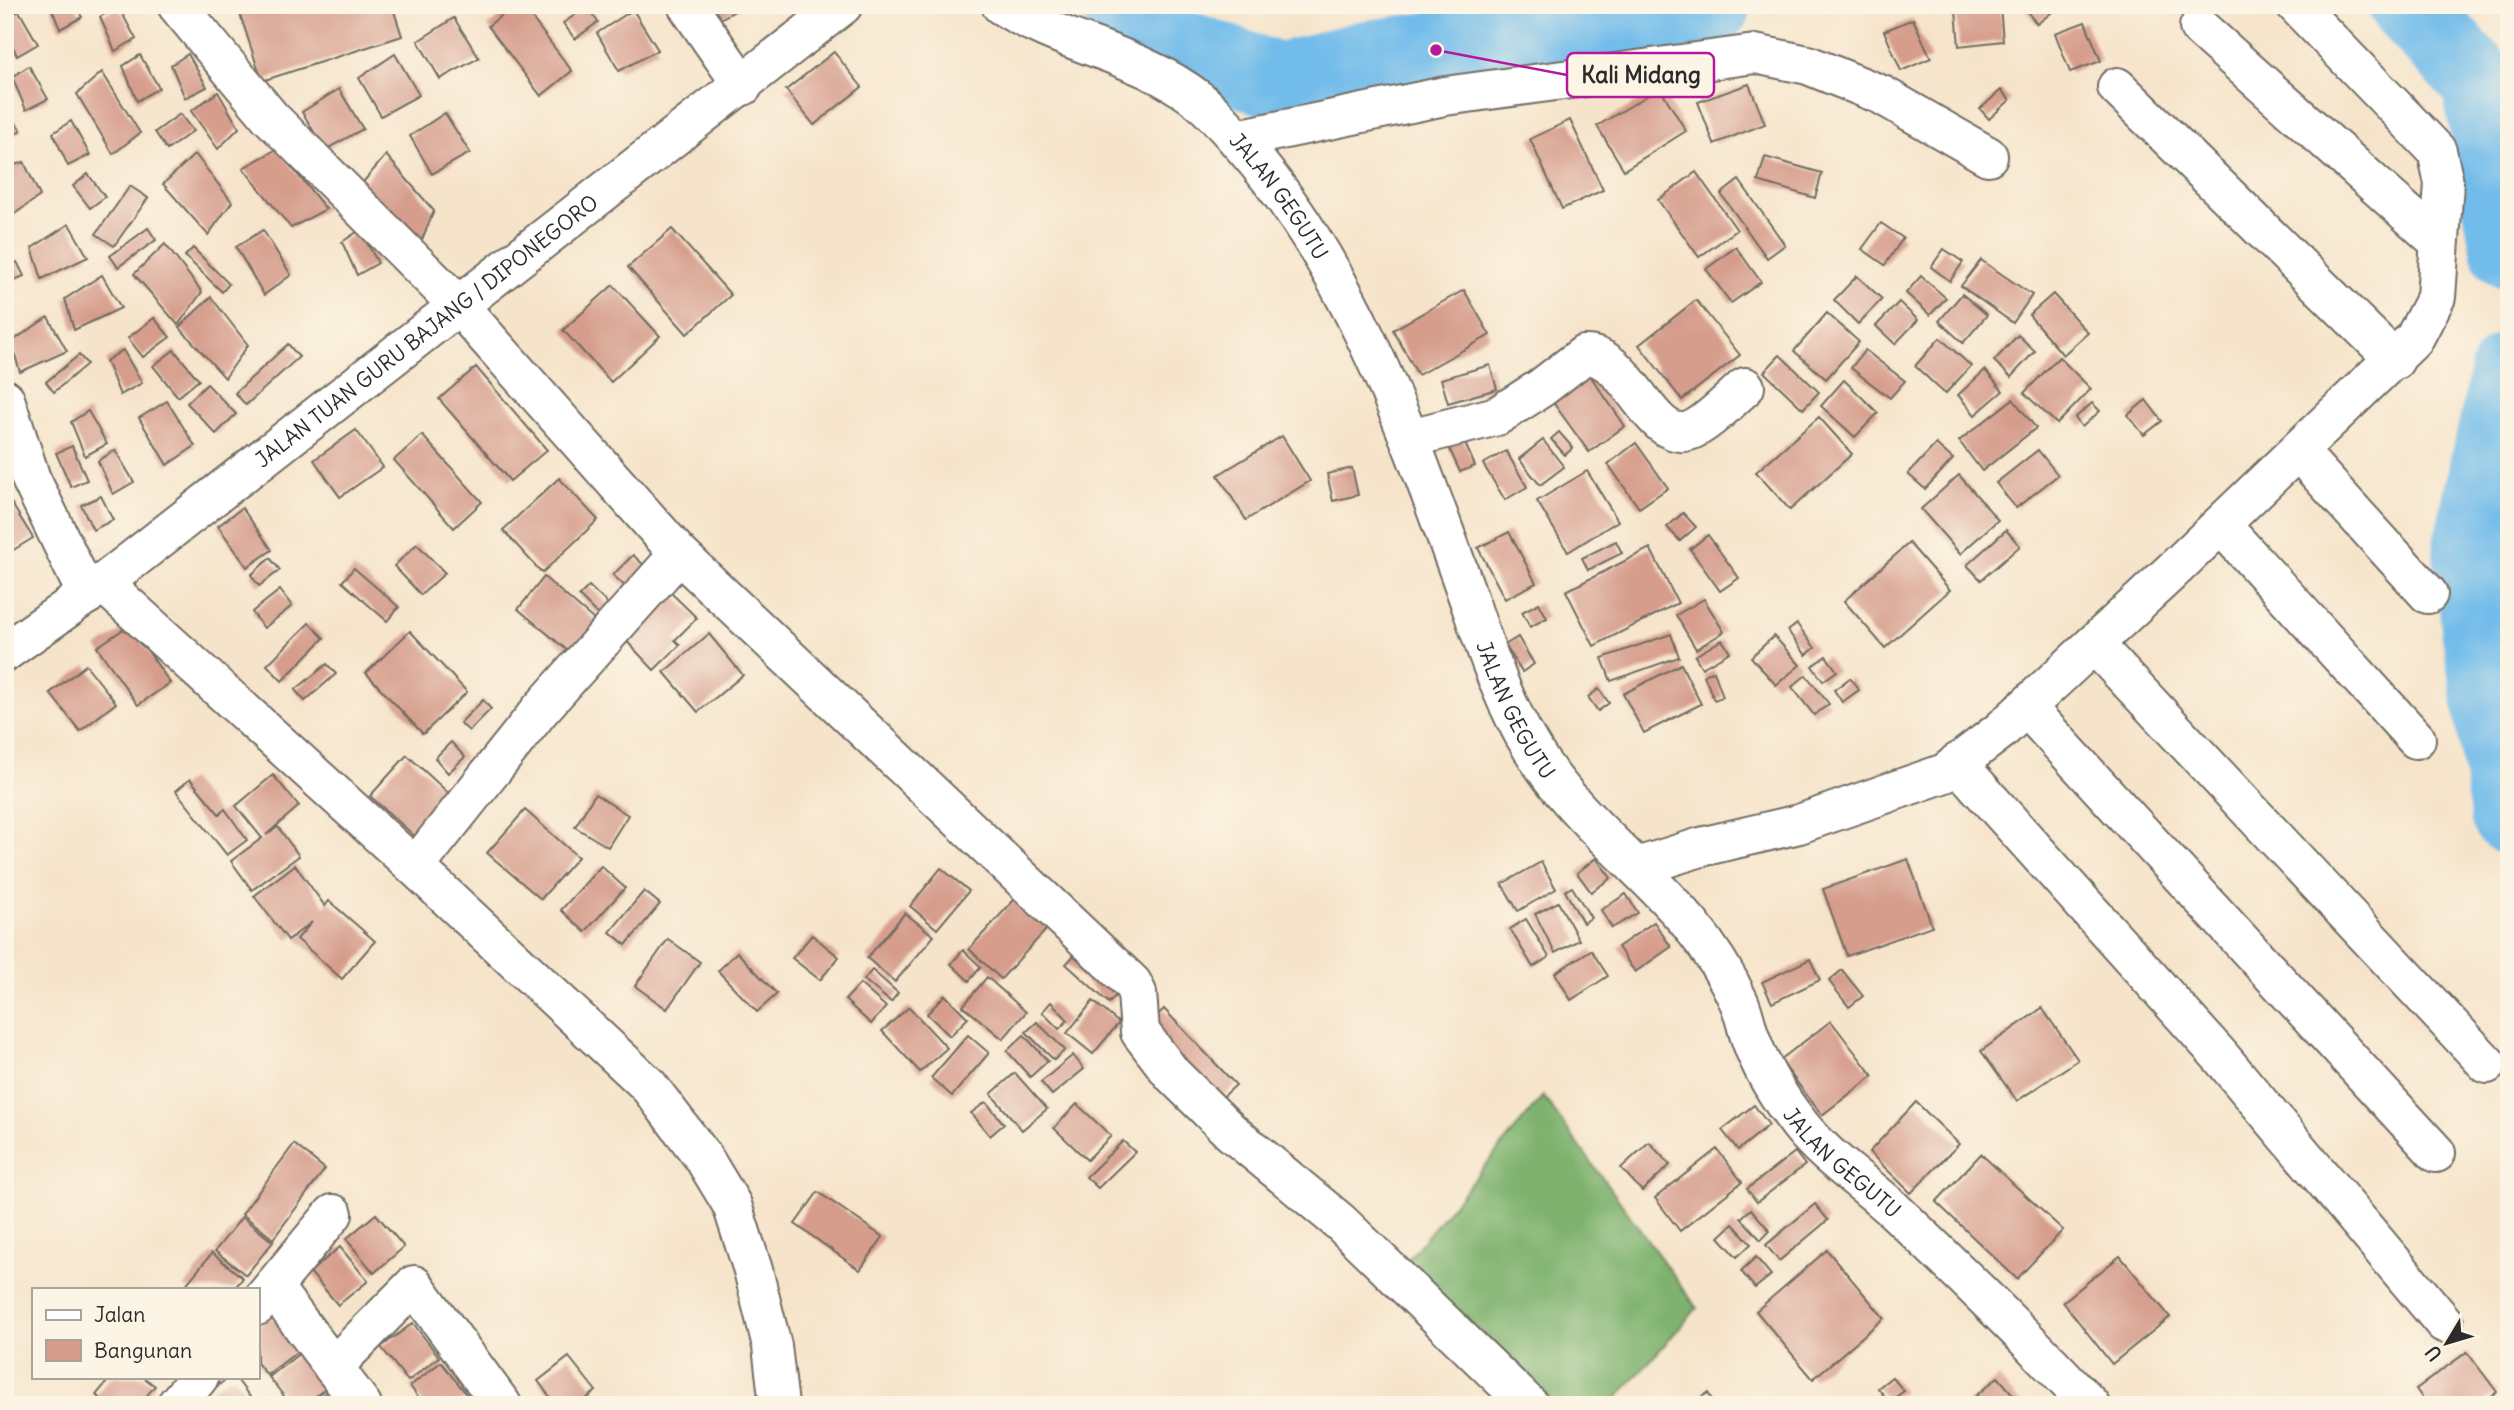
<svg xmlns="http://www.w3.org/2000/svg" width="2514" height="1410" font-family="Delius,sans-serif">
	<rect width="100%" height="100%" fill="#fcf5e5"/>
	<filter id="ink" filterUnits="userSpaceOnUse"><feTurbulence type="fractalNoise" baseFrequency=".0143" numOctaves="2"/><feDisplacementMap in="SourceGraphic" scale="14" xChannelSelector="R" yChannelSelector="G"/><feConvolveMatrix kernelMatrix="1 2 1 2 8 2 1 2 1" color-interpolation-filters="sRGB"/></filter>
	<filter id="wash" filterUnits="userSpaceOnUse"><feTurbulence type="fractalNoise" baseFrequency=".00686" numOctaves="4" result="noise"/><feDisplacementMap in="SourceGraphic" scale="28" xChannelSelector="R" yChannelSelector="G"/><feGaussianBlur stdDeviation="1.57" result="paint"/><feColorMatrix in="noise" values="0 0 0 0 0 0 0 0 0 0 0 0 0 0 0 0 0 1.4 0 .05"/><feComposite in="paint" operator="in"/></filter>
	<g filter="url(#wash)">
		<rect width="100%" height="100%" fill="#f6e4ca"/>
		<path fill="#7eb26e" stroke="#546e4c" stroke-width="2" d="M1543,1096L1697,1308L1611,1405H1546L1404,1264Z"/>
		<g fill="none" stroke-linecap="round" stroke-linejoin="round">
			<g stroke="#71bcea" stroke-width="77">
				<path d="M1119,5L1140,33L1279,82L1364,59L1569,33L1713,5"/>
				<path d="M2407,5L2480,83L2509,250"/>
				<path d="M2509,370L2471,548L2480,631L2509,816"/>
			</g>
		</g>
		<g id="blocks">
			<g fill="#d69d8c">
				<path d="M50,5H75L82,17L60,29Z"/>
				<path d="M237,5H392L402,36L262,81Z"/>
				<path d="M515,5H522L572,71L541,96L488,26Z"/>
				<path d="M693,5H745L706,27Z"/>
				<path d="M2030,5H2061L2037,24L2025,9Z"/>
				<path d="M118,6L136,39L115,51L100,17Z"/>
				<path d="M2000,6L2003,41L1959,46L1956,10Z"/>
				<path d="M587,7L598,22L575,39L563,23Z"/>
				<path d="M633,10L658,50L619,71L597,33Z"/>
				<path d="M19,11L38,44L17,56L5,29V20Z"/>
				<path d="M454,18L479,58L440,79L418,41Z"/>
				<path d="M1913,19L1931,58L1901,71L1884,31Z"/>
				<path d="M2085,22L2101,61L2070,72L2055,33Z"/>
				<path d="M834,52L862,87L814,125L786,90Z"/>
				<path d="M188,54L207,87L185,98L171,65Z"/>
				<path d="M395,54L419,95L381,116L359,78Z"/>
				<path d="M140,55L159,88L137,101L123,66Z"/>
				<path d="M29,66L48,99L26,110L12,77Z"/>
				<path d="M102,72L140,133L113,154L77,94Z"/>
				<path d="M1749,84L1765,124L1714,144L1698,102Z"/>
				<path d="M1660,88L1686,131L1624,170L1597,126Z"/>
				<path d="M339,89L363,129L325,150L302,112Z"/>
				<path d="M2001,90L2010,100L1989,119L1980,109Z"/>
				<path d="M218,92L239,128L218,149L191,111Z"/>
				<path d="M5,108L21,130L5,142Z"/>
				<path d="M445,113L470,153L432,174L410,136Z"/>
				<path d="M180,114L193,131L167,150L155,132Z"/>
				<path d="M1570,120L1603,190L1562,209L1530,139Z"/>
				<path d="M71,121L90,155L68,166L53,133Z"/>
				<path d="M277,149L326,209L291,228L243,168Z"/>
				<path d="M195,154L232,202L208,235L163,184Z"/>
				<path d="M386,155L434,211L420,244L359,187Z"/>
				<path d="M1765,157L1822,173L1815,198L1758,181Z"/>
				<path d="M24,162L40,196L10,217L5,208V168Z"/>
				<path d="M1696,172L1737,230L1699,257L1658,200Z"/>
				<path d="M88,174L105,197L90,208L73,186Z"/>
				<path d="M1739,180L1785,245L1767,258L1721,194Z"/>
				<path d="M130,186L148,198L114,246L96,234Z"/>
				<path d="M1881,223L1903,238L1885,265L1862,249Z"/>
				<path d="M69,224L88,257L42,279L32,248Z"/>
				<path d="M148,228L156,240L118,267L110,256Z"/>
				<path d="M672,229L731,295L687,334L628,267Z"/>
				<path d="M263,230L291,275L264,295L236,247Z"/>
				<path d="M360,230L378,263L357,275L342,242Z"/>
				<path d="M165,244L202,292L178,325L134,274Z"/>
				<path d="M1736,247L1761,282L1731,303L1706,269Z"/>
				<path d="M193,248L229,284L222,292L185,256Z"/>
				<path d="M1944,249L1963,262L1950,281L1931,267Z"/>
				<path d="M1981,260L2032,295L2013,323L1961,286Z"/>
				<path d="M17,262L24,276L5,284V267Z"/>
				<path d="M102,275L121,308L74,330L65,299Z"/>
				<path d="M1857,276L1882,299L1858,324L1834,300Z"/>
				<path d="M1921,276L1946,298L1930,315L1906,293Z"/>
				<path d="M613,285L660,336L611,382L563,330Z"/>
				<path d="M1464,290L1490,335L1418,375L1393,330Z"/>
				<path d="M1962,294L1987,315L1963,343L1939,321Z"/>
				<path d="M2053,294L2088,333L2063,355L2029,315Z"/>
				<path d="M211,297L248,345L225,378L179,327Z"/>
				<path d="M1696,300L1740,355L1682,400L1639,345Z"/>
				<path d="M1899,302L1918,320L1895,344L1876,326Z"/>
				<path d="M1827,313L1859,342L1826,379L1794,351Z"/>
				<path d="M48,317L67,351L20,372L11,342Z"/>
				<path d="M154,318L170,337L143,357L128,338Z"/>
				<path d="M2018,335L2035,351L2011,377L1994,361Z"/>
				<path d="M1940,338L1971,366L1945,394L1915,366Z"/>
				<path d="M288,344L299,357L246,405L235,393Z"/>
				<path d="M123,350L142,383L120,395L106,361Z"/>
				<path d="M174,350L199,380L178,397L153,366Z"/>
				<path d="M1865,350L1905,381L1890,398L1851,368Z"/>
				<path d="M79,355L87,364L54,392L46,382Z"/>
				<path d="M1780,355L1819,392L1803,409L1764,372Z"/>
				<path d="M2059,357L2091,389L2057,424L2024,393Z"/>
				<path d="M1490,365L1497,389L1448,403L1441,379Z"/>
				<path d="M476,367L547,450L510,481L439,399Z"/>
				<path d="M1985,370L2003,391L1975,415L1958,395Z"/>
				<path d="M1589,374L1625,426L1589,452L1552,401Z"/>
				<path d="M1844,380L1878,413L1855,437L1821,406Z"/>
				<path d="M207,384L236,414L216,434L187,403Z"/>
				<path d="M2013,399L2036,428L1982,471L1959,441Z"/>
				<path d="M2146,400L2162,421L2144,435L2128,415Z"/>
				<path d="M167,401L195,446L167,465L139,418Z"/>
				<path d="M2092,403L2100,411L2082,427L2075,418Z"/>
				<path d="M88,411L107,444L85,456L71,422Z"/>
				<path d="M1819,417L1852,454L1790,510L1756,472Z"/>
				<path d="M356,430L383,467L340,497L314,460Z"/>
				<path d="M1460,432L1475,466L1460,472L1445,439Z"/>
				<path d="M1559,432L1573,448L1565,455L1551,439Z"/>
				<path d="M422,435L482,502L454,528L394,460Z"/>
				<path d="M1282,436L1310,481L1246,520L1218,475Z"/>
				<path d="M1543,440L1564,467L1540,485L1519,459Z"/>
				<path d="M1636,443L1668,488L1639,508L1608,464Z"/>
				<path d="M1936,444L1953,459L1925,489L1908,474Z"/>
				<path d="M72,446L87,480L71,487L56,453Z"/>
				<path d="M115,450L134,482L113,494L98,461Z"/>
				<path d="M2038,450L2058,475L2016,508L1996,483Z"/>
				<path d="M1506,451L1527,487L1505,500L1483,464Z"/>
				<path d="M1352,468L1358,495L1333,501L1327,474Z"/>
				<path d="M1587,471L1618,521L1568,552L1537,501Z"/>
				<path d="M1959,475L1998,520L1960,554L1921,509Z"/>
				<path d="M559,478L598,520L542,573L503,530Z"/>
				<path d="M7,496L33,538L5,555V497Z"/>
				<path d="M101,496L113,520L93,530L81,505Z"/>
				<path d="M242,508L272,550L247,567L218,526Z"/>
				<path d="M1683,513L1696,527L1680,541L1667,527Z"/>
				<path d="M2006,530L2020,546L1981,580L1967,565Z"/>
				<path d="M1509,532L1536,583L1505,599L1478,548Z"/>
				<path d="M1708,535L1739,578L1720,591L1690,549Z"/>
				<path d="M1616,541L1622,553L1588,570L1582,558Z"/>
				<path d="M1909,543L1950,590L1885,648L1844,601Z"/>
				<path d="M417,544L445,573L421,595L394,566Z"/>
				<path d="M1650,548L1678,603L1594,646L1566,591Z"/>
				<path d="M633,555L647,568L627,588L613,575Z"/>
				<path d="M270,558L280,570L259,586L251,575Z"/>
				<path d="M354,568L399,607L387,621L342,582Z"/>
				<path d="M544,577L600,625L574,656L518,609Z"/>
				<path d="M589,586L612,608L602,619L579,596Z"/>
				<path d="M667,589L697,618L675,640L680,645L654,670L616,630Z"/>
				<path d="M280,590L292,606L264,628L252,612Z"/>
				<path d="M1704,599L1724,632L1696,649L1676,615Z"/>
				<path d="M1539,603L1547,618L1530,627L1522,612Z"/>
				<path d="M309,623L324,638L282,681L267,665Z"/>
				<path d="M1797,624L1815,648L1806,655L1788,631Z"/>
				<path d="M130,625L170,683L138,705L97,647Z"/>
				<path d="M410,631L467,692L423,734L366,673Z"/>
				<path d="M709,634L743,675L698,712L664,672Z"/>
				<path d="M1671,634L1679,657L1611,681L1602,658Z"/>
				<path d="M1774,636L1800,665L1776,685L1751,657Z"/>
				<path d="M1518,637L1534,664L1522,672L1505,645Z"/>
				<path d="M1722,640L1730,652L1702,668L1695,656Z"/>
				<path d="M1826,656L1837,671L1823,681L1812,666Z"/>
				<path d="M327,664L336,674L305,701L295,690Z"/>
				<path d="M1681,664L1701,704L1644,733L1623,694Z"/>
				<path d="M86,665L116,703L80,731L50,693Z"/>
				<path d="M1714,671L1723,697L1714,700L1704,675Z"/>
				<path d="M1806,675L1829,704L1814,715L1792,687Z"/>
				<path d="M1850,678L1859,690L1842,702L1834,690Z"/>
				<path d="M1599,689L1609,703L1598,711L1588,697Z"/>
				<path d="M483,700L491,709L469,731L460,723Z"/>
				<path d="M451,742L465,757L448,773L435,758Z"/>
				<path d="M407,755L456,800L420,841L370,796Z"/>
				<path d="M273,775L299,806L266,835L278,827L299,856L252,890L231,861L262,838L236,806Z"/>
				<path d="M190,779L219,814L225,809L247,840L227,855L176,791Z"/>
				<path d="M595,794L628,815L608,847L575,827Z"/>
				<path d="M525,810L578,857L541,899L487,853Z"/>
				<path d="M1596,858L1611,878L1591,892L1577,873Z"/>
				<path d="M1908,859L1932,926L1847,956L1823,889Z"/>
				<path d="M1541,862L1556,889L1518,911L1502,884Z"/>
				<path d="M295,865L325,906L329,901L375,941L342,979L297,939L312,922L288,940L254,896Z"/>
				<path d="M601,866L625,888L585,932L561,910Z"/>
				<path d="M941,868L969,891L937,929L910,906Z"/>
				<path d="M1572,887L1591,918L1583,923L1565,891Z"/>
				<path d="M1024,889L1056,919L1001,979L969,949Z"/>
				<path d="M644,891L660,904L626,945L610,932Z"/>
				<path d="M1626,894L1638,913L1612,928L1601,910Z"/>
				<path d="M1558,902L1579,940L1555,953L1535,914Z"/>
				<path d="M905,913L934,936L895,982L867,958Z"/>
				<path d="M1526,919L1549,957L1533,967L1510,929Z"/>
				<path d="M1654,922L1671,947L1635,972L1618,947Z"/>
				<path d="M812,935L839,957L820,980L792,958Z"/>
				<path d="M668,939L700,962L667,1009L635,986Z"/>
				<path d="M1085,944L1127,983L1109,1003L1066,964Z"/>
				<path d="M963,950L981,967L969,981L951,964Z"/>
				<path d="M1591,950L1608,976L1571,1000L1555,973Z"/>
				<path d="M737,952L777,994L757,1012L718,971Z"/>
				<path d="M1810,959L1820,980L1772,1003L1762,982Z"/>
				<path d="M872,970L898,993L891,1002L864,980Z"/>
				<path d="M1842,970L1863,996L1849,1007L1829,981Z"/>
				<path d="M987,977L1026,1012L1003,1039L963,1006Z"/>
				<path d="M860,984L886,1007L871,1024L845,1000Z"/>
				<path d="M945,995L968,1018L950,1036L927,1014Z"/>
				<path d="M1093,1001L1119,1023L1093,1054L1067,1033Z"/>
				<path d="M1051,1002L1068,1020L1059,1029L1042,1012Z"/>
				<path d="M909,1007L947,1048L920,1072L882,1031Z"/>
				<path d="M2042,1008L2078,1060L2017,1101L1981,1051Z"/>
				<path d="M1164,1009L1236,1085L1214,1105L1142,1030Z"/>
				<path d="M1831,1021L1873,1076L1822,1115L1780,1060Z"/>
				<path d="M1037,1022L1065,1050L1054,1060L1026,1032Z"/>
				<path d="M968,1035L989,1053L952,1096L931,1078Z"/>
				<path d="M1024,1035L1048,1061L1030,1077L1007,1051Z"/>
				<path d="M1073,1055L1084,1069L1052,1095L1041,1082Z"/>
				<path d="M1015,1073L1047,1109L1022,1130L991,1094Z"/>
				<path d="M986,1102L1004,1124L990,1136L971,1113Z"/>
				<path d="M1916,1102L1959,1144L1911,1193L1869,1152Z"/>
				<path d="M1077,1104L1111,1136L1087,1160L1054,1128Z"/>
				<path d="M1754,1105L1769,1125L1738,1150L1722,1130Z"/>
				<path d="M1123,1141L1135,1152L1098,1188L1086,1177Z"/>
				<path d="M1649,1142L1670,1165L1642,1191L1621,1168Z"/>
				<path d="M294,1144L325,1169L273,1239L242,1214Z"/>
				<path d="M1717,1149L1742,1182L1680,1231L1655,1198Z"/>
				<path d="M1795,1152L1805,1165L1757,1202L1747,1189Z"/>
				<path d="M1981,1154L2063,1230L2017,1279L1936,1202Z"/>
				<path d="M818,1192L883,1237L860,1270L795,1224Z"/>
				<path d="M1815,1204L1828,1220L1779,1261L1766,1245Z"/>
				<path d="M1751,1209L1770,1231L1761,1240L1741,1218Z"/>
				<path d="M376,1214L404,1247L374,1273L346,1239Z"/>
				<path d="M242,1217L273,1242L246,1275L215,1251Z"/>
				<path d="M1733,1224L1751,1244L1737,1257L1719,1237Z"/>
				<path d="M340,1247L368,1281L338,1305L310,1272Z"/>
				<path d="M1827,1250L1884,1318L1813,1379L1756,1311Z"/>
				<path d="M212,1253L243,1278L234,1289H187L184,1287Z"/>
				<path d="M2120,1256L2170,1317L2112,1364L2063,1302Z"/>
				<path d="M1756,1257L1771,1275L1755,1288L1741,1271Z"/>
				<path d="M271,1316L298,1351L267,1375L257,1363V1327Z"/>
				<path d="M413,1323L439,1357L408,1381L381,1347Z"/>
				<path d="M2467,1352L2497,1392L2480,1405H2427L2416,1389Z"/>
				<path d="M300,1353L327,1387L305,1405H291L269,1377Z"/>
				<path d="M569,1357L596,1391L579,1405H556L538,1381Z"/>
				<path d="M441,1362L468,1396L457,1405H424L410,1386Z"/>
				<path d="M111,1377H143L155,1386L139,1405H108L96,1395Z"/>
				<path d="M229,1377H235L256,1405H206L202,1398Z"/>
				<path d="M1892,1377L1904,1391L1889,1402L1878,1388Z"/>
				<path d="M1998,1377L2022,1405H1965Z"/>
				<path d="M328,1391L338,1405H310Z"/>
				<path d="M1708,1393L1715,1405H1688Z"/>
			</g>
		</g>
	</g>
	<g filter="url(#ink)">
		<use href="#blocks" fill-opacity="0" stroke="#726c63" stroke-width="2"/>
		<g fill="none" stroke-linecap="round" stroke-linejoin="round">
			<g stroke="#726c63" stroke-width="42">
				<g id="minor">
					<path d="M177,5L270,117L458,305L679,554L1132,983L1137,993L1140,1032L1172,1074L1231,1132L1340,1222L1529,1405"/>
					<path d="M687,5L743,86"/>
					<path id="s1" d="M1001,5C1064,45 1139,53 1199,100C1215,113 1229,130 1243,146C1349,266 1404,421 1458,569C1480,629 1497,692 1531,747C1572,816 1640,864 1690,924C1709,947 1727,975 1739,1002C1744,1013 1746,1026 1750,1037C1761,1069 1779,1098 1800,1125C1827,1159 1863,1181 1895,1211C1962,1274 2027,1338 2090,1405"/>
					<path d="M2199,27L2439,242"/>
					<path d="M2117,87L2395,360"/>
					<path d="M1237,139L1445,96L1755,54L1808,65L1882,95L1988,156"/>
					<path d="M5,399L31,479L87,595"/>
					<path d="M1410,438L1497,416L1541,388L1584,355C1629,353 1649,443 1689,431C1705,426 1731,399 1745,387"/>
					<path d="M2298,451L2428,594"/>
					<path d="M2221,525L2416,739"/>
					<path d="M103,583L415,867L648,1085L703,1157L732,1205L753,1270L772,1346L779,1405"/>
					<path d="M2094,644L2487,1064"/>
					<path id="s2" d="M5,652L103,583L843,5"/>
					<path d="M2026,707L2436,1153"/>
					<path d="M1957,763L2220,1056L2444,1323"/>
					<path d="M415,867L540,710L679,554"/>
					<path d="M1637,867L1701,847L1799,824L1945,773L2000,731L2170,573L2414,339L2436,297L2444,183L2437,151L2296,5"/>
					<path d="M273,1287L362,1405"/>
					<path d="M257,1306L333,1214"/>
					<path d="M333,1367L414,1285L502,1405"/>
					<path d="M176,1405L199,1377"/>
				</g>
			</g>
			<use href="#minor" stroke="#fff" stroke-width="38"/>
		</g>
	</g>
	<g text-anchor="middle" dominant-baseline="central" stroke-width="5" stroke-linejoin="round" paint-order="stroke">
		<g font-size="21" fill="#2b2b2b" stroke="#fcf5e5">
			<text stroke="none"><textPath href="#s1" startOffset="346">JALAN GEGUTU</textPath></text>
			<text stroke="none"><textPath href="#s2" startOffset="530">JALAN TUAN GURU BAJANG / DIPONEGORO</textPath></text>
			<text stroke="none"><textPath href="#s1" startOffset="914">JALAN GEGUTU</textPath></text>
			<text stroke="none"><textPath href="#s1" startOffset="1480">JALAN GEGUTU</textPath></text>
		</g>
	</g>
	<path fill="none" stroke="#b5179e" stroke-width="2.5" d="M1436 50L1567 75"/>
	<circle fill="#b5179e" stroke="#fcf5e5" stroke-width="2.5" cx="1436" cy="50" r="7"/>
	<rect fill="#fcf5e5" stroke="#b5179e" stroke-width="2.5" x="1567" y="53" width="147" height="44" rx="7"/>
	<g font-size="23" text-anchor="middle" font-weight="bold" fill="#2b2b2b">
		<text x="1641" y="83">Kali Midang</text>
	</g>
	<rect width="2514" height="1410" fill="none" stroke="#fcf5e5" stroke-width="28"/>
	<rect x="32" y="1288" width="228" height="91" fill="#fcf5e5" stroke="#a8a49b" stroke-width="2"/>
	<rect x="46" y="1310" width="35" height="10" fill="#ffffff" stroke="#a8a49b" stroke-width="2"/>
	<text x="94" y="1322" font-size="21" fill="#2b2b2b">Jalan</text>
	<rect x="46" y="1340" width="35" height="21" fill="#d69d8c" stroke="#a8a49b" stroke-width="2"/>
	<text x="94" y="1358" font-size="21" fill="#2b2b2b">Bangunan</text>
	<g transform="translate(2447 1343) rotate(232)" stroke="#fcf5e5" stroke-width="5" paint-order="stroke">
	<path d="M0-5L12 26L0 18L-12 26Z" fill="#2b2b2b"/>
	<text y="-10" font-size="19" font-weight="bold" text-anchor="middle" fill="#2b2b2b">U</text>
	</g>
</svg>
